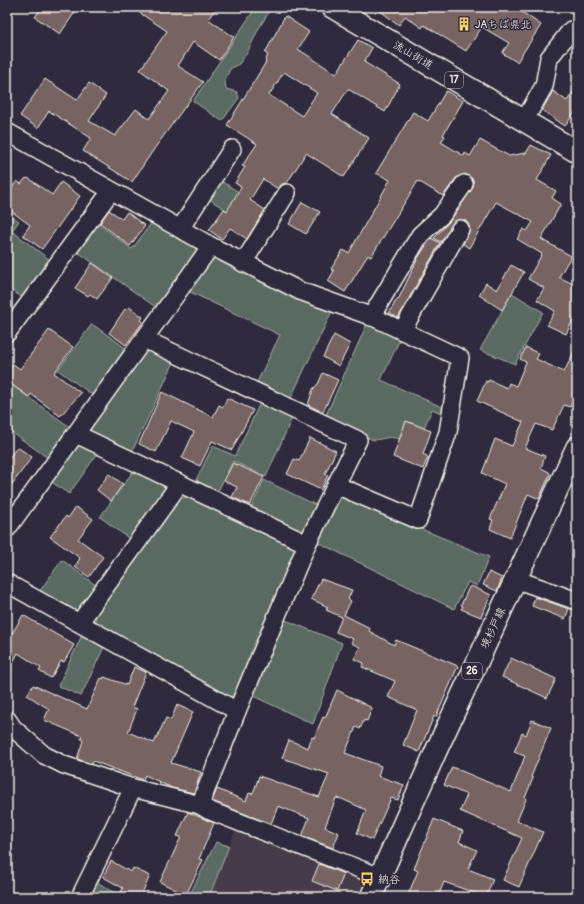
<svg xmlns="http://www.w3.org/2000/svg" width="584" height="904" font-family="Pangolin,'Klee One',sans-serif">
	<rect width="100%" height="100%" fill="#2f2a3d"/>
	<filter id="ink" filterUnits="userSpaceOnUse"><feTurbulence type="fractalNoise" baseFrequency=".025" numOctaves="2"/><feDisplacementMap in="SourceGraphic" scale="8" xChannelSelector="R" yChannelSelector="G"/><feConvolveMatrix kernelMatrix="1 2 1 2 8 2 1 2 1" color-interpolation-filters="sRGB"/></filter>
	<g filter="url(#ink)">
		<path fill="#443b48" d="M237,826L367,875L358,897H209Z"/>
		<g fill="#5a6b62" stroke="#a7aea5">
			<path d="M256,7H272L259,28L247,53L239,64L230,69L225,81L226,89L237,92L239,98L222,121L193,101Z"/>
			<path d="M221,181L250,199L238,218L209,199Z"/>
			<path d="M7,213L19,221L12,231L50,260L23,298L7,287Z"/>
			<path d="M96,222L132,249L152,222L195,246L197,253L157,308L75,250Z"/>
			<path d="M218,257L332,311L290,400L256,384L280,335L188,291L210,259Z"/>
			<path d="M512,293L543,312L515,364L480,350Z"/>
			<path d="M92,324L127,349L94,396L58,370Z"/>
			<path d="M367,324L400,339L381,380L444,408L443,414L432,409L424,428L406,421L399,439C388,435 382,440 373,440L325,417Z"/>
			<path d="M151,351L174,362L132,452L92,433L90,425L143,352Z"/>
			<path d="M7,382L70,427L48,458L7,429Z"/>
			<path d="M260,403L292,418L266,477L233,461L217,493L195,482L213,446L235,456Z"/>
			<path d="M82,445L98,453L69,494L50,481L74,447Z"/>
			<path d="M134,470L164,484L166,491L131,540L100,517Z"/>
			<path d="M264,480L318,506L307,530L300,533L251,508Z"/>
			<path d="M189,496L294,546L297,553L236,695L229,697L96,623L95,615L179,499Z"/>
			<path d="M344,497L489,557L477,586L468,582L454,609L317,542L338,499Z"/>
			<path d="M62,560L97,586L81,609L74,611L39,592Z"/>
			<path d="M283,619L342,643L313,724L253,696Z"/>
			<path d="M83,633L105,645L81,696L58,686Z"/>
			<path d="M216,842L229,846L209,897H185L191,892Z"/>
			<path d="M97,882L122,897H89Z"/>
		</g>
		<g fill="#766362" stroke="#f4f1e8" fill-rule="evenodd">
			<path d="M42,7H68L75,12L60,34L35,17Z"/>
			<path d="M131,7H217L208,19L234,37L219,60L193,42L178,66L203,82L154,149L132,182L83,151L91,138L49,111L38,128L20,116L45,79L77,100L89,83L106,95L89,121L115,136L136,109L149,119L169,91L140,70L167,31Z"/>
			<path d="M375,7H525L522,12L541,25L517,62L502,53L509,43L482,27L466,51L424,25L422,28L405,16L399,25Z"/>
			<path d="M285,16L309,32L298,49L336,74L358,40L372,48L364,62L400,84L385,112L348,89L332,114L369,138L344,177L306,153L287,183L282,184L278,189L263,179L250,200L265,210L247,239L230,228L222,239L209,230L224,209L227,211L241,187L235,183L245,167L242,166L257,144L227,125L266,62L265,61L268,55L265,53ZM284,72L317,93L302,116L269,95Z"/>
			<path d="M577,86V109L565,126L542,110L553,91L567,101Z"/>
			<path d="M446,91L463,101L443,135L445,136L441,142L464,156L465,153L470,156L480,140L509,156L526,153L531,145L551,155L537,180L556,191L552,198L561,204L541,239L571,256L559,277L577,286V312L566,334L547,325L555,311L537,300L544,288L528,279L542,254L517,239L523,229L527,231L533,222L496,202L469,248L463,244L470,229L468,224L465,220L455,221L441,242L434,238L450,221L472,189L473,180L465,174L456,178L443,196L418,181L371,257L368,255L345,292L328,281L334,271L331,269L343,250L349,253L390,180L376,173L413,112L428,121Z"/>
			<path d="M28,178L52,195L61,182L80,196L42,249L23,235L30,225L7,208V195L17,181L21,184L25,179Z"/>
			<path d="M302,202L320,212L306,234L289,224Z"/>
			<path d="M109,210L122,219L127,212L145,226L130,246L100,223Z"/>
			<path d="M431,238L440,243L398,318L389,313L397,299L398,300L418,258Z"/>
			<path d="M92,263L113,278L97,299L90,294L88,296L75,288Z"/>
			<path d="M511,265L524,272L502,310L479,295L486,283L497,290Z"/>
			<path d="M129,307L143,317L141,320L143,322L126,345L109,333L125,309L127,310Z"/>
			<path d="M49,330L73,347L54,373L81,393L60,416L31,394L29,397L7,381V372L13,364L20,369Z"/>
			<path d="M334,335L350,344L339,366L323,357Z"/>
			<path d="M577,346V391L570,407L564,405L552,430L536,424L525,448L545,456L541,468L549,472L550,474L539,499L528,494L510,538L490,529L493,520L490,519L505,484L482,473L495,439L512,446L523,422L477,401L486,381L488,382L489,380L507,388L509,383L516,386L526,362L520,359L526,347L539,354L536,359L564,372Z"/>
			<path d="M323,373L338,380L323,412L308,405L313,389L318,384Z"/>
			<path d="M162,392L213,417L219,405L223,407L227,398L253,410L232,450L212,441L200,466L182,458L194,432L171,421L156,452L139,444Z"/>
			<path d="M406,421L431,431L423,454L428,457L423,469L393,457Z"/>
			<path d="M310,438L336,451L325,474L328,475L321,490L287,474L294,459L299,461Z"/>
			<path d="M17,447L32,457L7,491V461Z"/>
			<path d="M233,463L264,477L250,505L232,497L237,487L224,481Z"/>
			<path d="M109,474L123,484L111,501L97,490Z"/>
			<path d="M76,507L93,519L78,539L103,557L89,577L75,567L80,558L50,537L66,516L68,518Z"/>
			<path d="M489,572L502,578L497,591L483,585Z"/>
			<path d="M321,579L352,590L348,599L351,601L344,615L370,628L369,631L394,645L396,640L458,666L436,717L434,716L419,752L403,745L417,710L388,697L395,681L362,667L364,663L354,659L360,647L351,643L353,639L336,632L342,617L326,610L328,607L311,599Z"/>
			<path d="M471,586L491,595L481,617L461,609L463,606L461,605L469,587Z"/>
			<path d="M535,597L569,609L565,619L532,606Z"/>
			<path d="M23,615L74,645L64,662L61,661L51,678L39,671L41,668L18,653L7,673V642Z"/>
			<path d="M511,658L556,679L547,698L502,677Z"/>
			<path d="M134,667L146,672L132,707L137,709L128,732L154,743L166,718L171,720L177,705L193,712L171,763L201,772L194,793L172,788L145,775L143,780L93,761L92,764L77,759L83,741L81,738L82,736L44,720L49,709L27,695L33,685L87,709L101,678L103,679L104,677L127,685Z"/>
			<path d="M337,690L372,708L367,721L364,720L360,729L356,727L345,753L381,766L378,776L404,785L398,800L391,798L372,840L357,833L366,810L342,799L336,798L325,827L339,833L333,848L302,836L309,818L278,806L271,824L212,801L217,789L246,801L249,793L252,794L255,788L259,776L319,797L329,774L282,758L289,740L308,748L312,737L314,738L323,717L325,718Z"/>
			<path d="M532,720L551,728L531,777L533,778L525,798L526,799L517,821L543,832L519,887L503,880L522,838L460,811L467,795L444,785L452,767L511,792L525,756L514,752L522,733L526,735Z"/>
			<path d="M188,812L214,823L199,859L203,860L186,895L160,882L181,837L177,836Z"/>
			<path d="M434,819L463,831L459,842L477,850L468,869L493,879L486,897L444,882L438,897H407L418,871L414,869Z"/>
			<path d="M111,861L131,872L133,868L150,876L140,897H130L121,892L123,888L103,877Z"/>
			<path d="M319,864L344,874L337,891L312,881Z"/>
		</g>
		<g fill="none" stroke-linecap="round" stroke-linejoin="round">
			<g stroke="#f4f1e8" stroke-width="20">
				<g id="minor">
					<path d="M524,121L544,86L549,58L571,30"/>
					<path d="M7,132L211,246L300,291L373,317L460,358L448,432L418,520L336,485"/>
					<path d="M180,229L232,149"/>
					<path d="M243,263L287,193"/>
					<path d="M371,317L420,235L442,215L464,184"/>
					<path d="M402,331L460,229"/>
					<path d="M7,333L111,191"/>
					<path d="M144,339L358,440L307,544L237,711L200,805"/>
					<path d="M76,434L307,544"/>
					<path d="M7,529L211,246"/>
					<path d="M515,579L577,601"/>
					<path d="M7,583L237,711"/>
					<path d="M80,622L180,483"/>
					<path d="M7,719L13,728L44,755L64,765L133,788L200,805L208,810L380,877"/>
					<path d="M80,897L133,788"/>
				</g>
			</g>
			<g stroke="#f4f1e8" stroke-width="24">
				<g id="major">
					<path d="M332,7L577,152"/>
					<path d="M371,897L436,751L577,447"/>
				</g>
			</g>
			<use href="#minor" stroke="#2f2a3d" stroke-width="17"/>
			<use href="#major" stroke="#2f2a3d" stroke-width="21"/>
		</g>
	</g>
	<defs>
		<g id="building-bare" transform="scale(1.08)"><path d="M-4-6H4V6H1V3H-1V6H-4ZM-2.5-4.3h1.7v1.8h-1.7ZM.8-4.3h1.7v1.8H.8ZM-2.5-1h1.7V.8h-1.7ZM.8-1h1.7V.8H.8Z" fill="#ffd166" stroke="#2f2a3d" stroke-width="2.5" paint-order="stroke"/></g>
		<g id="bus-bare" transform="scale(1.08)"><path d="M-5-6H5V4H4V6H2V4H-2V6H-4V4H-5ZM-3.5-4V0h7V-4ZM-3.5 1.2v1.5H-2V1.2ZM2 1.2v1.5H3.5V1.2Z" fill="#ffd166" stroke="#2f2a3d" stroke-width="2.5" paint-order="stroke"/></g>
	</defs>
	<g fill-rule="evenodd">
		<use href="#building-bare" x="464" y="24"/>
		<use href="#bus-bare" x="367" y="879"/>
	</g>
	<g text-anchor="middle" dominant-baseline="central" stroke-width="3" stroke-linejoin="round" paint-order="stroke">
		<g fill="#2f2a3d" stroke="#b9b5b5" stroke-width="1">
			<rect x="445" y="72" width="18" height="16" rx="3"/>
			<rect x="462" y="663" width="20" height="16" rx="3"/>
		</g>
		<g font-size="10" font-weight="bold" fill="#f4f1e8">
			<text x="454" y="80">17</text>
			<text x="472" y="671">26</text>
		</g>
		<g font-size="11" fill="#f4f1e8" stroke="#2f2a3d" text-anchor="start">
			<text x="475" y="24">JAちば県北</text>
			<text x="378" y="879">納谷</text>
		</g>
		<g font-size="11" fill="#f4f1e8" stroke="#2f2a3d">
			<text transform="translate(413 55) rotate(31)">流山街道</text>
			<text transform="translate(493 628) rotate(-65)">境杉戸線</text>
		</g>
	</g>
	<rect width="584" height="904" fill="none" stroke="#2f2a3d" stroke-width="24"/>
	<rect x="12" y="12" width="560" height="880" fill="none" stroke="#f4f1e8" stroke-width="1.5" filter="url(#ink)"/>
</svg>
